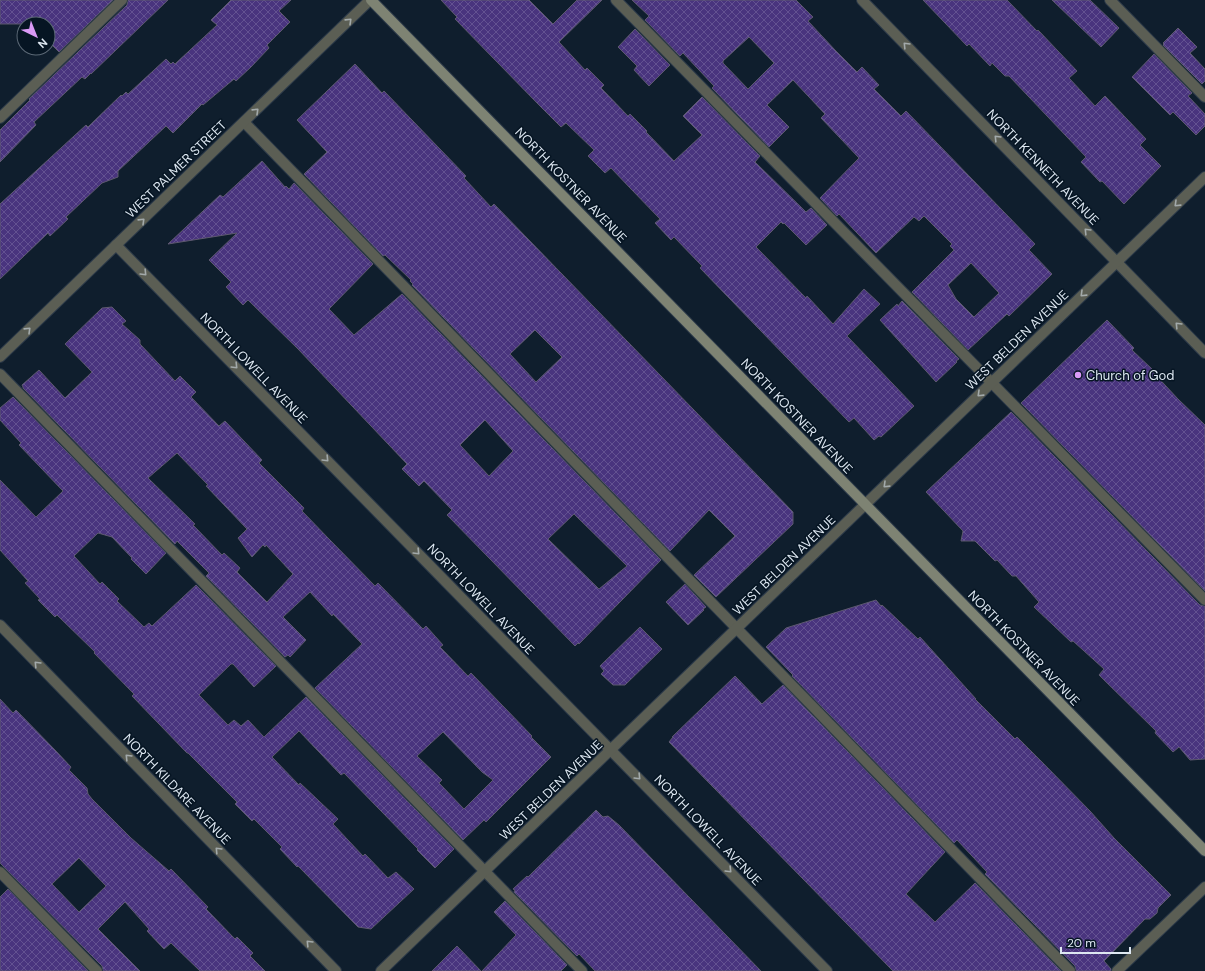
<svg xmlns="http://www.w3.org/2000/svg" width="1205" height="971" font-family="'DM Sans',sans-serif">
	<defs>
		<pattern id="building-cross-hatch" width="8" height="8" patternUnits="userSpaceOnUse"><rect width="8" height="8" fill="#49347e"/><path d="M0 0l8 8M0 8l8-8" fill="none" stroke="#635191"/></pattern>
	</defs>
	<rect width="100%" height="100%" fill="#0f1e2d"/>
	<g fill="url(#building-cross-hatch)" stroke="#5d596f" fill-rule="evenodd">
		<path d="M0,0H113L59,52L48,41V24H0Z"/>
		<path d="M128,0H168L91,74V73L85,79L82,77L34,122L36,125L0,162V130L30,100L29,99L127,5Z"/>
		<path d="M231,0H291L279,11L290,22L267,45L269,48L251,67L236,81L234,79L203,105L202,104L173,133L166,126L118,171V177L102,183L66,217L68,219L50,236L48,233L0,279V204L86,125L88,127L121,95L122,96L126,92L128,94L166,59L171,64L173,62L175,64L217,25L211,20Z"/>
		<path d="M441,0H529L553,24L577,0H602L559,42L585,70L587,68L604,85L601,88L628,116L630,114L647,131L646,132L674,161L702,135L683,116L702,97L760,156L755,162L806,212L811,208L827,225L806,245L784,223L783,224L781,222L756,247L806,298L807,296L833,324L864,289L880,304L847,336L914,406L881,437L879,436L874,440L854,418L849,422L700,268L702,266L674,237L671,240L655,223L660,219L631,189L611,168L605,173L588,156L594,150L566,123L561,127L539,105L455,19L457,17Z"/>
		<path d="M632,0H796L813,17L808,21L835,50L857,72L862,67L879,85L874,89L901,116L906,111L1035,244L1029,250L1052,274L1009,316L1007,314L968,350L912,292L954,250L950,246L952,244L924,216L919,221L914,217L876,253L839,214L837,216L820,198L859,158L821,118L825,114L793,80L767,105L789,127L769,147L712,88L714,86L683,53L680,56L645,20L649,16ZM749,37L774,63L748,89L723,63V61ZM971,263L999,293L974,317L956,299L948,285Z"/>
		<path d="M923,0H1007L1037,31L1038,30L1077,71L1069,78L1095,106L1105,96L1146,139L1140,145L1161,166L1124,204L1102,181L1100,182L1081,162L1086,157L1009,76H1005L992,63L990,66L969,44L967,46Z"/>
		<path d="M1052,0H1090L1119,28L1101,47Z"/>
		<path d="M1178,28L1197,47L1190,53L1205,69V81L1202,84L1163,45L1164,44L1163,43Z"/>
		<path d="M635,29L670,65L649,86L634,70L637,66L618,47Z"/>
		<path d="M1154,54L1192,93L1188,96L1205,114V126L1196,135L1173,112L1170,115L1132,77Z"/>
		<path d="M355,64L382,93L384,91L466,176L464,178L491,207L494,204L793,512V524L716,597L694,575L735,536L709,510L670,551L412,285L413,284L410,281L411,280L385,255L383,256L382,255L304,174L327,152L297,120ZM535,330L562,357L536,382L510,354Z"/>
		<path d="M262,161L285,187L286,186L289,189L294,183L373,264L329,309L354,335L402,294L661,560L579,644L578,643L575,646L447,515L452,510L424,481L419,486L402,469L407,464L298,349L248,300L243,305L226,287L231,282L209,260L237,233L168,244L220,195L223,197ZM485,420L513,451L489,476L460,445ZM574,514L627,566L599,589L548,539Z"/>
		<path d="M902,301L959,359L956,361L957,362L936,382L880,320L897,304L898,306Z"/>
		<path d="M112,307L126,321L122,324L140,340V344L175,381L180,376L196,392L191,397L219,426L225,421L262,460L259,463L304,508L302,511L329,539L375,586L378,583L423,629L426,626L443,645L440,647L468,676L471,673L532,736L531,737L551,757L486,822L484,820L463,840L315,688L362,644L333,614L332,616L310,592L283,617L306,640L290,657L288,655L285,657L206,576L209,573L177,541L175,544L23,388V387L22,385L39,370L65,398L92,372L65,344L102,308ZM177,453L208,485L206,486L247,529L238,538L252,557L263,545L265,547L266,545L293,574L267,602L237,572L240,568L224,553L222,555L193,525L195,524L148,478ZM443,732L482,772L493,780L464,809L439,783L442,780L417,756Z"/>
		<path d="M1107,320L1134,348L1132,350L1153,370L1152,371L1178,399L1205,425V591L1021,403Z"/>
		<path d="M13,397L166,553L146,574L131,559L132,558L112,537L98,533L74,556L100,584L102,582L119,599L117,601L144,627L149,623L152,626L196,585L276,666L254,687L233,664H231L199,695L228,725L234,720L241,726L248,720L264,737L306,697L454,849L435,868L417,850L418,849L344,773L341,775L299,731L272,757L299,785L300,783L338,819L333,824L363,856L365,854L388,878L396,872L414,889L371,929L358,927L298,866L297,867L280,849L282,847L254,819L252,821L235,804L237,802L188,753H187L132,696L134,694L94,653L95,652L57,615L55,617L38,600L40,599L25,583L28,581L0,550V480L36,517L63,491L19,445L21,443L0,420V408Z"/>
		<path d="M1011,412L1200,605L1205,606V759L1190,760L1179,747L1173,752L1155,733L1156,731L1099,675L1104,669L1073,641L1071,642L1034,607L1039,602L1016,576H1012L997,560L995,561L975,541H961L963,531L926,492Z"/>
		<path d="M685,584L706,607L703,609L704,610L688,625L666,602Z"/>
		<path d="M876,600L881,606L882,605L918,639L920,637L976,699H975L1015,739L1017,737L1041,761L1090,811L1114,838L1171,895L1158,908L1157,913L1150,919H1145L1104,961L1111,969V971H1076L1075,966L985,874L987,872L957,840L954,843L792,676L793,675L766,647L786,628Z"/>
		<path d="M640,627L662,649L625,685H613L601,674L604,671L600,666Z"/>
		<path d="M735,676L762,704L783,685L945,852L906,894L935,922L975,883L1061,971H893L669,742L673,737H672Z"/>
		<path d="M0,699L13,713L16,710L55,750L71,767L69,770L87,788L88,794L92,799L131,838L169,871L171,869L208,907L206,909L235,939L237,937L253,953L250,956L265,971H200L171,943L164,949L147,931L149,929L125,902L98,929L140,971H103L102,966L0,863ZM79,858L106,886L79,912L52,884Z"/>
		<path d="M596,810L603,817L608,816L619,825L761,971H595L579,954L577,956L514,892L515,890L513,889L527,876L528,877Z"/>
		<path d="M8,889L88,971H0V897Z"/>
		<path d="M505,901L567,965L561,971H482L516,935L494,912Z"/>
		<path d="M457,946L481,971H432Z"/>
	</g>
	<g fill="none" stroke-linecap="round" stroke-linejoin="round">
		<g stroke="#2c3a49" stroke-width="12">
			<g id="lane">
				<path d="M616,0L1205,600"/>
				<path d="M1110,0L1205,97"/>
				<path d="M0,118L122,0"/>
				<path d="M244,122L1070,971"/>
				<path d="M0,374L582,971"/>
				<path d="M0,872L97,971"/>
				<path d="M1117,971L1205,887"/>
			</g>
		</g>
		<g stroke="#2c3a49" stroke-width="12">
			<g id="street">
				<path d="M862,0L1205,353"/>
				<path d="M116,245L827,971"/>
				<path d="M0,357L370,0"/>
				<path d="M0,625L336,971"/>
				<path d="M381,971L1205,177"/>
			</g>
		</g>
		<g stroke="#2c3a49" stroke-width="12">
			<path id="secondary" d="M371,0L1205,851"/>
		</g>
		<use href="#lane" stroke="#5b5e54" stroke-width="10"/>
		<use href="#street" stroke="#5b5e54" stroke-width="10"/>
		<use href="#secondary" stroke="#7e8373" stroke-width="10"/>
	</g>
	<defs><path id="oneway-chevron" d="M-2-3.5L2.5 0L-2 3.5" fill="none" stroke-width="1.6" stroke-linecap="round" stroke-linejoin="round"/></defs>
	<g stroke="#a3aaab">
		<use href="#oneway-chevron" transform="translate(349 21) rotate(-44)"/>
		<use href="#oneway-chevron" transform="translate(906 45) rotate(-134)"/>
		<use href="#oneway-chevron" transform="translate(256 111) rotate(-44)"/>
		<use href="#oneway-chevron" transform="translate(997 138) rotate(-134)"/>
		<use href="#oneway-chevron" transform="translate(1177 204) rotate(136)"/>
		<use href="#oneway-chevron" transform="translate(142 221) rotate(-44)"/>
		<use href="#oneway-chevron" transform="translate(1087 231) rotate(-134)"/>
		<use href="#oneway-chevron" transform="translate(144 273) rotate(46)"/>
		<use href="#oneway-chevron" transform="translate(1083 294) rotate(136)"/>
		<use href="#oneway-chevron" transform="translate(1178 325) rotate(-134)"/>
		<use href="#oneway-chevron" transform="translate(28 330) rotate(-44)"/>
		<use href="#oneway-chevron" transform="translate(235 366) rotate(46)"/>
		<use href="#oneway-chevron" transform="translate(980 394) rotate(136)"/>
		<use href="#oneway-chevron" transform="translate(326 459) rotate(46)"/>
		<use href="#oneway-chevron" transform="translate(886 485) rotate(136)"/>
		<use href="#oneway-chevron" transform="translate(417 552) rotate(46)"/>
		<use href="#oneway-chevron" transform="translate(37 664) rotate(-134)"/>
		<use href="#oneway-chevron" transform="translate(128 757) rotate(-134)"/>
		<use href="#oneway-chevron" transform="translate(638 777) rotate(46)"/>
		<use href="#oneway-chevron" transform="translate(218 850) rotate(-134)"/>
		<use href="#oneway-chevron" transform="translate(729 870) rotate(46)"/>
		<use href="#oneway-chevron" transform="translate(309 943) rotate(-134)"/>
	</g>
	<circle fill="#da9af6" stroke="#061523" stroke-width="1.5" cx="1078" cy="375" r="4"/>
	<g text-anchor="middle" dominant-baseline="central" stroke-width="3" stroke-linejoin="round" paint-order="stroke">
		<g font-size="13" fill="#dee8f2" stroke="#061523">
			<text transform="translate(1043 167) rotate(46)">NORTH KENNETH AVENUE</text>
			<text transform="translate(176 169) rotate(-44)">WEST PALMER STREET</text>
			<text transform="translate(571 185) rotate(46)">NORTH KOSTNER AVENUE</text>
			<text transform="translate(1017 340) rotate(-44)">WEST BELDEN AVENUE</text>
			<text transform="translate(254 368) rotate(46)">NORTH LOWELL AVENUE</text>
			<text transform="translate(797 416) rotate(46)">NORTH KOSTNER AVENUE</text>
			<text transform="translate(784 565) rotate(-44)">WEST BELDEN AVENUE</text>
			<text transform="translate(481 599) rotate(46)">NORTH LOWELL AVENUE</text>
			<text transform="translate(1024 648) rotate(46)">NORTH KOSTNER AVENUE</text>
			<text transform="translate(177 789) rotate(46)">NORTH KILDARE AVENUE</text>
			<text transform="translate(551 790) rotate(-44)">WEST BELDEN AVENUE</text>
			<text transform="translate(708 830) rotate(46)">NORTH LOWELL AVENUE</text>
		</g>
		<g font-size="13" fill="#dee8f2" stroke="#061523" text-anchor="start">
			<text x="1086" y="375">Church of God</text>
		</g>
	</g>
	<g transform="translate(36 36) rotate(137)"><circle r="19" fill="#061523" stroke="#5c6976"/>
	<path d="M0-3L7 15L0 10L-7 15Z" fill="#da9af6"/>
	<text y="-6" font-size="11" font-weight="bold" text-anchor="middle" fill="#dee8f2">N</text>
	</g>
	<path d="M1061 947v6h69v-6" fill="none" stroke="#dee8f2" stroke-width="2"/>
	<text x="1067" y="947" font-size="12" fill="#dee8f2" stroke="#061523" stroke-width="3" paint-order="stroke">20 m</text>
</svg>
